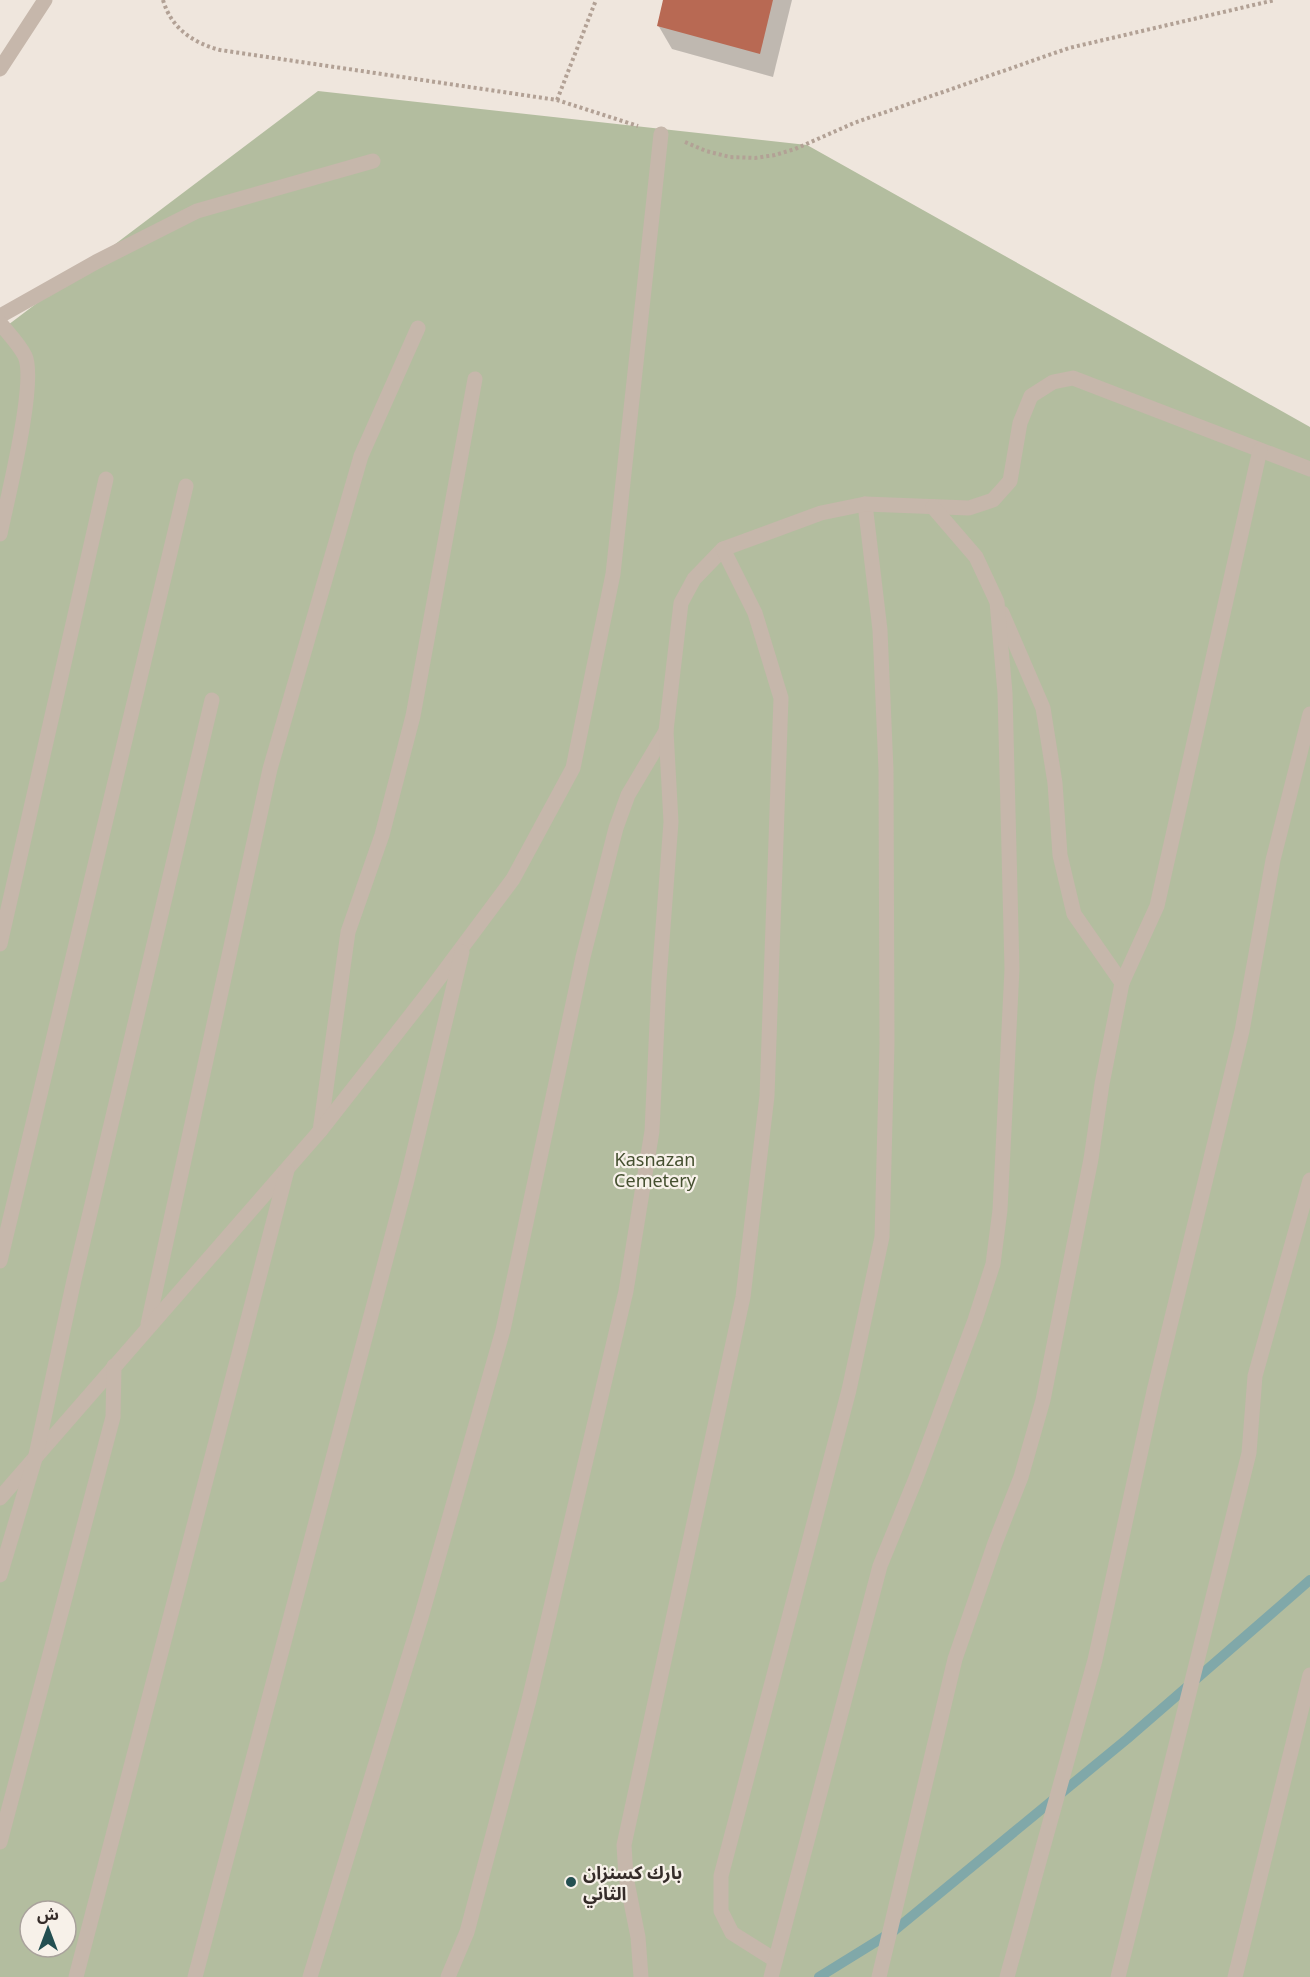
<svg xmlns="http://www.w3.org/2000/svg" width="1310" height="1977" font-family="'Noto Sans','Noto Sans Arabic',sans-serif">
	<rect width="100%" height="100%" fill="#efe6dd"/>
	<path fill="#b3bd9f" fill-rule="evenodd" d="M318,91L807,145L1310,427V1977H0V331ZM30,1911H66V1947H30Z"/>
	<path fill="#0003" d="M665,0H792L773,77L672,49L658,25Z"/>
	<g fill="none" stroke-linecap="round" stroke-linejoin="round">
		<path stroke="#80a8a9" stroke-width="10" d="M819,1977L895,1930L1127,1739L1310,1580"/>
	</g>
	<path fill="#b86953" d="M663,0H773L760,54L657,26Z"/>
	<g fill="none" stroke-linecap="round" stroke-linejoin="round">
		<g stroke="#b2a195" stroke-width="4" stroke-dasharray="3 3" stroke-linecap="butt">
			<path d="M163,0C171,28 193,43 220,50L557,100L638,126"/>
			<path d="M557,100L596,0"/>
			<path d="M685,142L706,151L730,157L755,158L775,155L795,149L854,123L1069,48L1275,0"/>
		</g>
		<g stroke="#c6b7ab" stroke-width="15">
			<path d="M0,316L96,262L197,211L373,161"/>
			<path d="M0,323C8,333 19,344 25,356C37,382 7,500 0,534"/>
			<path d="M1002,613L1043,708L1055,783L1060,855L1074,914L1122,983"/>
			<path d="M0,944L106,479"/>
			<path d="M320,1131L348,932L382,835L413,716L475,379"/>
			<path d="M0,1261L186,486"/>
			<path d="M148,1324L270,769L361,456L418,328"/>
			<path d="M0,1498L320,1131L425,997L513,879L573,768L613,574L661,134"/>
			<path d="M0,1575L36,1455L74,1280L212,700"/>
			<path d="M0,1842L113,1417L114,1366"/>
			<path d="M775,1960L732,1933L721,1911V1876L849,1390L882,1237L887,1044L886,770L880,630L865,504"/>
			<path d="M76,1977L287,1170"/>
			<path d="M195,1977L407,1180L462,952"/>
			<path d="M310,1977L422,1614L503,1330L583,957L616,828L628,795L666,731"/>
			<path d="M448,1977L467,1932L529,1700L626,1291L652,1131L659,980L671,822L666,731L681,603L694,579L723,549L821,513L865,504L969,508L993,500L1010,481L1020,423L1031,396L1053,382L1073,378L1310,469"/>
			<path d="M641,1977L638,1937L626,1877L624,1845L743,1297L767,1096L781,698L755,613L723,549"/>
			<path d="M771,1977L880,1566L916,1478L975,1320L993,1264L1000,1210L1012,969L1005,693L997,602L976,557L933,507"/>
			<path d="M879,1977L955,1659L995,1543L1021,1477L1043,1400L1091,1159L1102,1084L1122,983L1157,906L1260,450"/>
			<path d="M1007,1977L1095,1660L1154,1391L1242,1031L1273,860L1310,714"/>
			<path d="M1118,1977L1249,1453L1255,1376L1310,1180"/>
			<path d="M1235,1977L1310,1675"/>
		</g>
		<path stroke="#c6b7ab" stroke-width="15" d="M0,69L45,0"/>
	</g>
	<circle fill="#234f51" stroke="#f7f1e9" stroke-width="2" cx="571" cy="1882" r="6"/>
	<g text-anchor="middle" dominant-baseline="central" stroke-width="4.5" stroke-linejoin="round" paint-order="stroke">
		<g font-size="18" fill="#455030" stroke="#f7f1e9">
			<text x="655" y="1159">Kasnazan<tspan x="655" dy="21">Cemetery</tspan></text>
		</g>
		<g font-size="18" font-weight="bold" fill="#352c29" stroke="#f7f1e9" text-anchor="start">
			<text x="583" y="1872">بارك كسنزان<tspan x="583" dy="21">الثاني</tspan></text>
		</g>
	</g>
	<g transform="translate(48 1929)"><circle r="28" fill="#f7f1e9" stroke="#a9a29c" stroke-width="1.5"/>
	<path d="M0-4.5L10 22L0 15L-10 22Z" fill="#234f51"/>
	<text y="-9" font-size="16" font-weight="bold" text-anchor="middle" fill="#352c29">ش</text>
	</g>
</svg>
